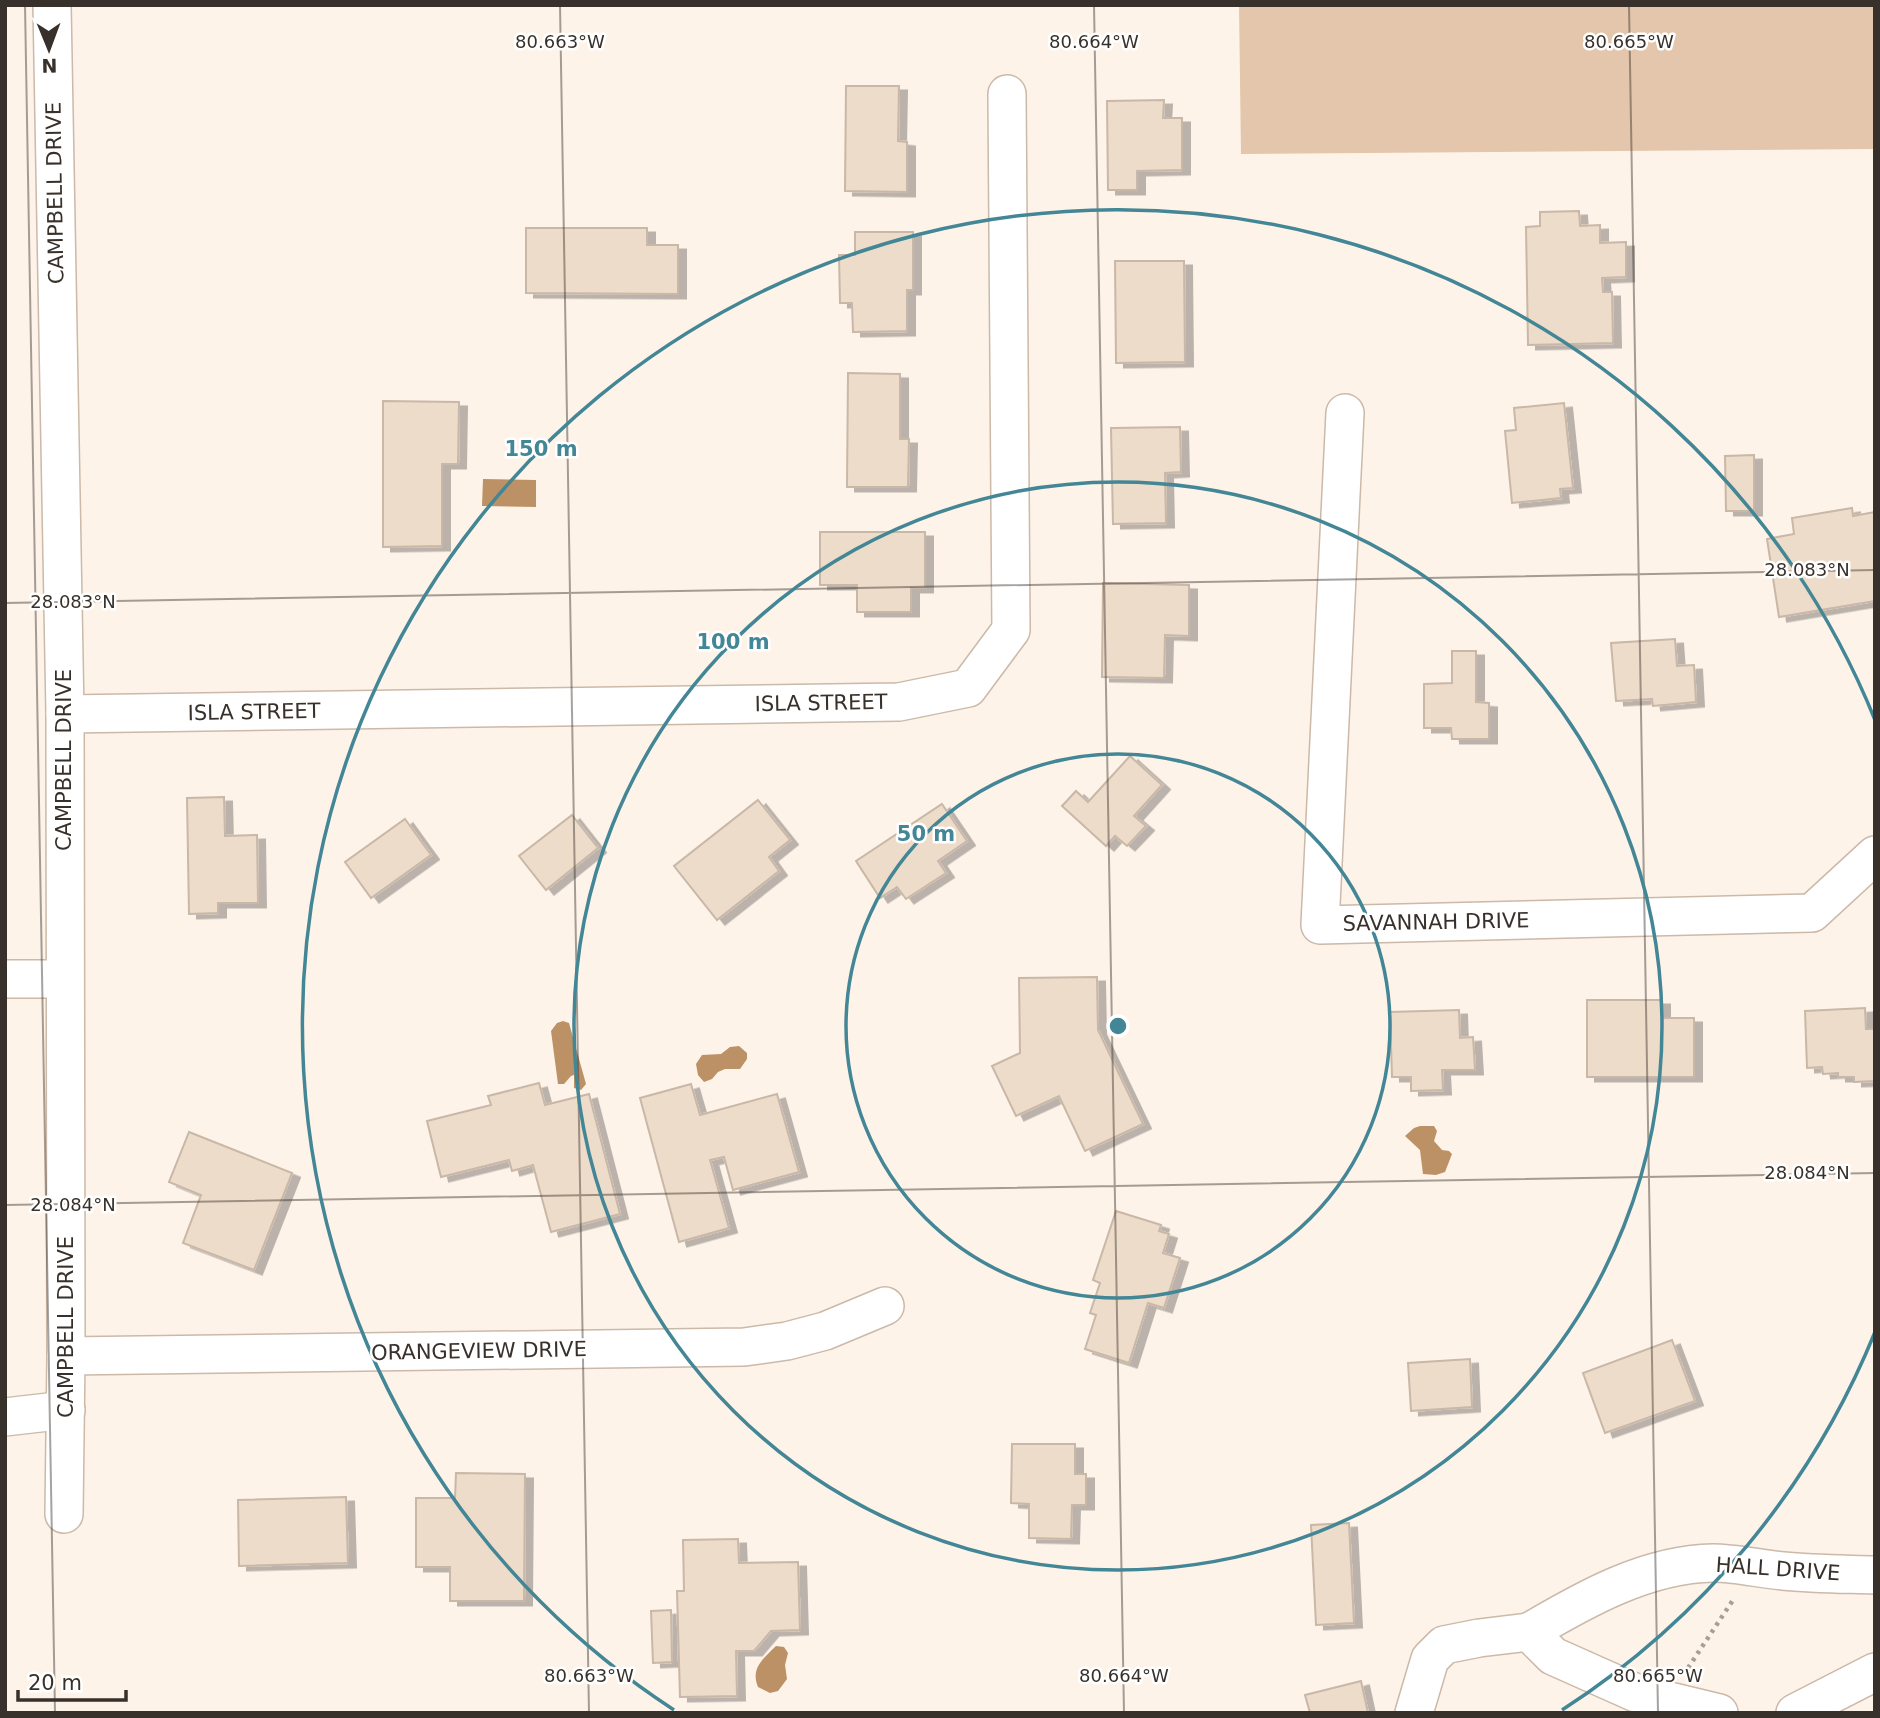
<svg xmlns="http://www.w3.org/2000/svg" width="1880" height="1718" font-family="'DejaVu Sans',sans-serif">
	<defs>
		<filter id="shadow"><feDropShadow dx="8" dy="4.5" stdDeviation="0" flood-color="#0004"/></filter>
	</defs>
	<rect width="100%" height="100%" fill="#fef3e9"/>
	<path fill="#e3c6ab" d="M1239,5H1875V149L1241,154Z"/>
	<g fill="#bc9166">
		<path d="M483,479L536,480V507L482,506Z"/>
		<path d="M563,1021L569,1023L586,1084L581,1090L574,1088V1075L571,1076L564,1084H558L551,1031L557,1023Z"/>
		<path d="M739,1046L747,1053V1059L740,1069H725L718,1072L712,1079L704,1082L698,1075L696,1064L702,1055L721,1054L730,1047Z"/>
		<path d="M1420,1126H1434L1437,1131L1434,1141L1442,1150L1449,1151L1452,1154L1445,1172L1436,1175L1423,1174L1420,1150L1405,1136L1414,1128Z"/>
		<path d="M776,1646L784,1647L788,1653L785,1665L787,1679L778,1691L770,1693L758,1687C750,1668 764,1658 776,1646Z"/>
	</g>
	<g fill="#eedcca" stroke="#c9b7a7" stroke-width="2" filter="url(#shadow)">
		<path d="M846,86H899L898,141L907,142V192L845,191Z"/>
		<path d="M1164,100L1163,118H1182V170L1137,171V190H1108L1107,101Z"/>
		<path d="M1579,211L1580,226L1600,225V243L1626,242V277L1602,278L1603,292H1612L1613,343L1528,345L1526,227L1540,226V212Z"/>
		<path d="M526,228H647V245H678V294L526,293Z"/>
		<path d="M855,232H913V290H907V331L853,332L852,303H840L839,255H855Z"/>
		<path d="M1115,261H1184L1185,362L1116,363Z"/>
		<path d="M848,373L900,374V439H909L908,487H847Z"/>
		<path d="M383,401L459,402L458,464H442V546L383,547Z"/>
		<path d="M1564,403L1573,488L1560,489L1561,498L1512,503L1505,431L1516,430L1514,408Z"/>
		<path d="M1180,427L1181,472L1165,473L1166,523L1113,524L1111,428Z"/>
		<path d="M1754,455V511H1726L1725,456Z"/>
		<path d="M1852,508L1853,516L1875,512V601L1779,617L1767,539L1794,534L1792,518Z"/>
		<path d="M820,532H925V588H911V612H857V585H820Z"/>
		<path d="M1103,583L1189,585V636L1165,635L1164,678L1102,677Z"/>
		<path d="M1675,639L1677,666L1694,665L1696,702L1653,706L1652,699L1616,701L1611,643Z"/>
		<path d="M1452,651H1476V702L1489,703V739H1452L1451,728H1424V684L1452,683Z"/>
		<path d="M1130,756L1162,785L1134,816L1146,826L1127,846L1115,836L1106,846L1062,806L1076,791L1088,802Z"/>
		<path d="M224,797L225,836L257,835L258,903H218V913L189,914L187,798Z"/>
		<path d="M758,800L790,840L769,857L779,871L717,920L674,866Z"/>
		<path d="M942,804L967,841L938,861L946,873L906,899L897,887L880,898L856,861Z"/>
		<path d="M572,815L598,848L546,890L519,856Z"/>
		<path d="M405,819L431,855L371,898L345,862Z"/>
		<path d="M1097,977L1098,1030L1143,1124L1085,1151L1059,1096L1016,1116L992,1066L1020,1053L1019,978Z"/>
		<path d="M1587,1000H1662V1018H1694V1077H1587Z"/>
		<path d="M1865,1008L1866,1029H1875V1081L1854,1082V1077H1838V1073L1823,1074L1822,1067L1807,1068L1805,1011Z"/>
		<path d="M1459,1010L1460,1038L1473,1037L1475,1070H1442L1443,1090L1411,1091V1077H1392L1390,1012Z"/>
		<path d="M539,1083L545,1105L589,1094L620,1214L551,1232L533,1165L512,1171L509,1160L441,1177L427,1121L491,1105L488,1096Z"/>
		<path d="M691,1084L700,1115L777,1094L799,1172L733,1190L724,1157L710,1160L729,1228L679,1242L640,1098Z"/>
		<path d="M189,1132L292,1173L254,1270L183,1243L201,1195L169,1182Z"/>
		<path d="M1116,1211L1161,1225L1159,1231L1169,1234L1163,1253L1180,1258L1164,1308L1148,1303L1129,1363L1085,1349L1096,1315L1090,1313L1100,1283L1093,1280Z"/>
		<path d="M1672,1340L1695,1401L1605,1433L1583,1373Z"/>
		<path d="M1470,1359L1472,1407L1411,1411L1408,1363Z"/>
		<path d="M1012,1444H1075V1474H1086V1505H1072L1071,1539L1029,1538V1504L1011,1503Z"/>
		<path d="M456,1473L525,1474L524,1601H450V1567H416V1498H455Z"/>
		<path d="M346,1497L348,1563L239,1566L238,1500Z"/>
		<path d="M1349,1523L1354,1623L1316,1625L1311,1525Z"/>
		<path d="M738,1539L739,1563L798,1562L800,1630L771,1631L754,1651H736L737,1696L680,1697L677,1591H684L683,1540Z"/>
		<path d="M671,1610L672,1662L653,1663L651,1611Z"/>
		<path d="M1361,1681L1368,1713H1310L1305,1695Z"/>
	</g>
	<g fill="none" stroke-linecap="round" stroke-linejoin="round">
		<g stroke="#cbb9a9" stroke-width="40">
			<g id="minor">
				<path d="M52,5L65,714L66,1356L64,1514"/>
				<path d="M1345,413L1320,925L1812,913L1875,855"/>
				<path d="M65,714L899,702L968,688L1011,630L1007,94"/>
				<path d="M5,979H65"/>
				<path d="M66,1356L744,1347L787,1341L825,1331L885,1306"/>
				<path d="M5,1417L66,1410"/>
				<path d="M1414,1713L1430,1659L1444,1645L1479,1638L1529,1632"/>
				<path d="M1719,1713L1636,1693L1553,1656L1529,1632C1585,1599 1647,1564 1713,1563C1736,1563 1760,1569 1783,1571C1813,1574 1844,1574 1875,1575"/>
				<path d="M1795,1713L1875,1672"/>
			</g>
		</g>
		<path stroke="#a79e95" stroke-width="4.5" stroke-dasharray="3.5 5" stroke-linecap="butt" d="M1688,1668L1733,1600"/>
		<use href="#minor" stroke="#fff" stroke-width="37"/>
	</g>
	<path fill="none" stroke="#38312b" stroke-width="2" stroke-opacity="0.45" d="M25,5L55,1713M560,5L589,1713M1094,5L1124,1713M1629,5L1658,1713M5,603L1875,570M5,1205L1875,1173"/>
	<g fill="none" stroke="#438696" stroke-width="3.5">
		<circle cx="1118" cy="1026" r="272"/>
		<circle cx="1118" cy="1026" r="544"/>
		<path d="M1875 1332A816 816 0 0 1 1562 1710M674 1710A816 816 0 1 1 1875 720"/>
	</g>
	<g text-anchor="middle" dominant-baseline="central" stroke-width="5" stroke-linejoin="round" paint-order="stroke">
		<g font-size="21" fill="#38312b" stroke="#fff">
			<text transform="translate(55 193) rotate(-91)">CAMPBELL DRIVE</text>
			<text transform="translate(821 703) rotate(-1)">ISLA STREET</text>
			<text transform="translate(254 712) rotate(-1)">ISLA STREET</text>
			<text transform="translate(64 760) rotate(-90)">CAMPBELL DRIVE</text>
			<text transform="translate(1436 922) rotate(-1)">SAVANNAH DRIVE</text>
			<text transform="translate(66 1327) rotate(-90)">CAMPBELL DRIVE</text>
			<text transform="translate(479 1351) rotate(-1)">ORANGEVIEW DRIVE</text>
			<text transform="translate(1778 1569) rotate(4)">HALL DRIVE</text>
		</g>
	</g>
	<g font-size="18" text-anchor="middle" fill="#38312b" stroke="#fff" stroke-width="5" stroke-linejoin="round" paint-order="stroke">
		<text x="560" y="48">80.663°W</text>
		<text x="1094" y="48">80.664°W</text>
		<text x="1629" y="48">80.665°W</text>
		<text x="1807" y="576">28.083°N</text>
		<text x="73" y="608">28.083°N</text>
		<text x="1807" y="1179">28.084°N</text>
		<text x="73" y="1211">28.084°N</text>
		<text x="589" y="1682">80.663°W</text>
		<text x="1124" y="1682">80.664°W</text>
		<text x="1658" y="1682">80.665°W</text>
	</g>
	<circle cx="1118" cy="1026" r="10" fill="#438696" stroke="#fff" stroke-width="3.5"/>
	<g font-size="21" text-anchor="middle" font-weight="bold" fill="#438696" stroke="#fff" stroke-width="5" stroke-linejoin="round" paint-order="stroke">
		<text x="541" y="456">150 m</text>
		<text x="733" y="649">100 m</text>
		<text x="926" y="841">50 m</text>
	</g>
	<rect width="1880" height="1718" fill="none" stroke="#38312b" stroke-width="14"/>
	<g transform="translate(49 49) rotate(179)" stroke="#ffffff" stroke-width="5" paint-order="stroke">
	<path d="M0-5L12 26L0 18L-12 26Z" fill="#38312b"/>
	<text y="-10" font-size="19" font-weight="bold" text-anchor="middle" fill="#38312b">N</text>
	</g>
	<path d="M18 1690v10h108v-10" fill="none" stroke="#38312b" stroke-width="3.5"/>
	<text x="28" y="1690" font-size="21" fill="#38312b" stroke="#ffffff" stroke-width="5" paint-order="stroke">20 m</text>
</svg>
